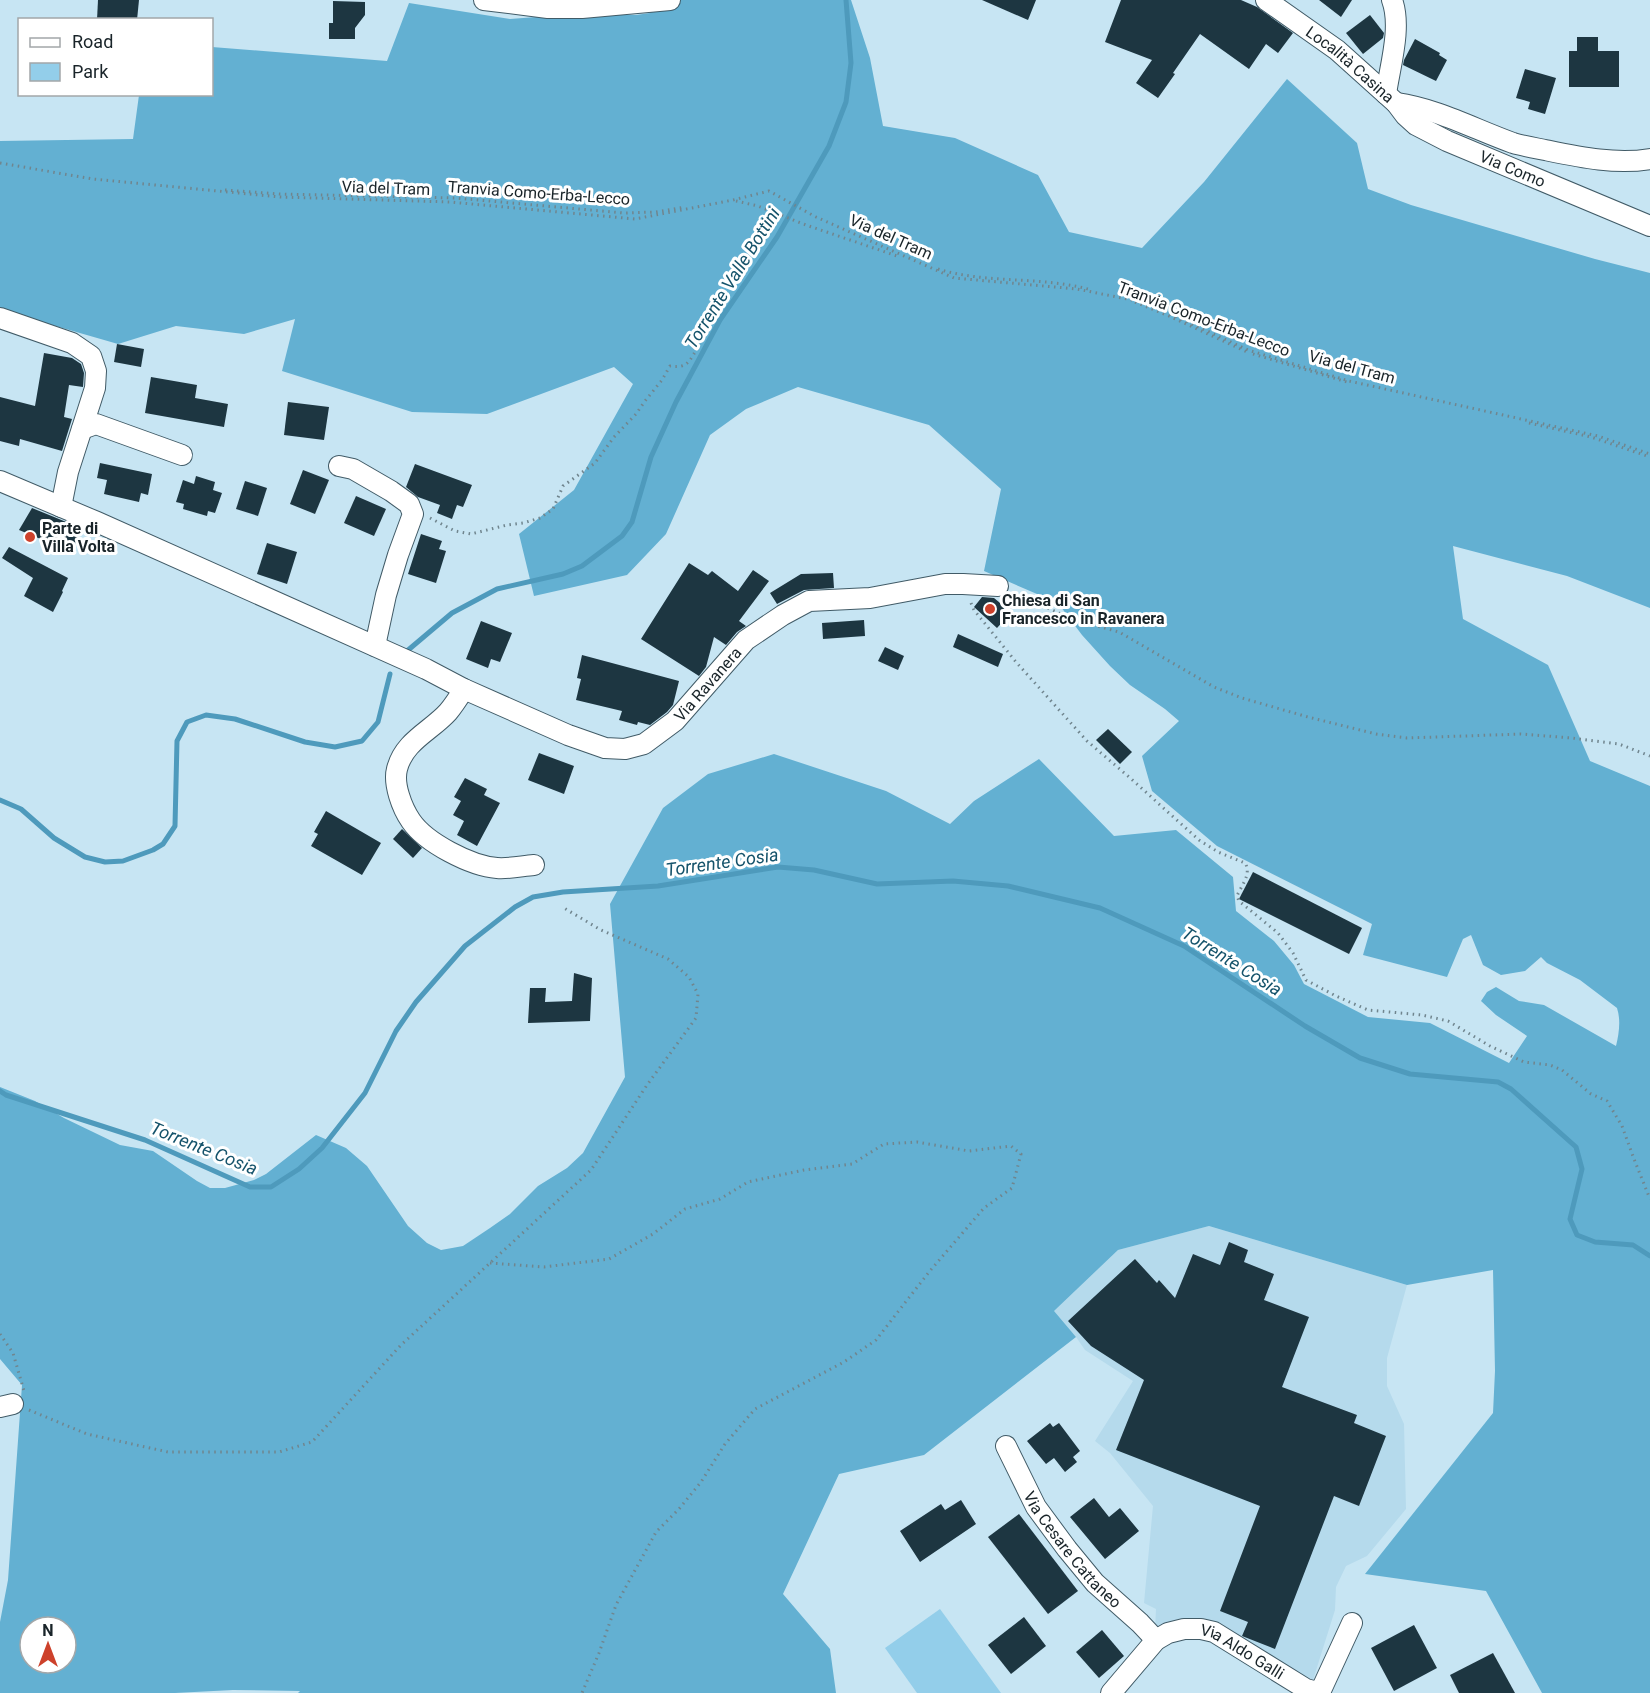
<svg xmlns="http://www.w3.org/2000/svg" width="1650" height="1693" font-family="Roboto,sans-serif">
	<rect width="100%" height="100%" fill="#c7e5f3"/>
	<path fill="#b5daec" d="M1209,1226L1407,1285L1387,1358V1386L1404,1424L1406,1509L1367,1556L1346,1566L1336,1587L1335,1610L1313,1680L1218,1627L1155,1630L1156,1609L1144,1603L1153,1506L1110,1453L1095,1441L1133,1381L1085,1350L1076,1337L1053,1312L1118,1250Z"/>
	<path fill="#93ceea" d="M940,1609L1001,1693H917L885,1648Z"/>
	<path fill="#63b0d2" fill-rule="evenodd" d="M664,0H851L870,58L883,126L955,138L1038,175L1069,232L1142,248L1204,182L1287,79L1357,143L1368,189L1411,205L1595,259L1650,273V608L1567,576L1453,546L1463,619L1548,665L1590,761L1650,786V1693H1542L1486,1591L1365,1574L1493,1413L1495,1371L1493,1270L1407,1285L1209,1226L1118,1250L1054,1311L1076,1337L924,1455L839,1474L783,1594L830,1649L836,1693H298L300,1691L233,1690L175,1693H0V1622L8,1580L22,1385L0,1359V1087L35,1101L64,1118L120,1145L153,1151L197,1181L210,1188H225L254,1180L266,1174L316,1135L346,1148L367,1166L408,1226L427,1243L441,1250L463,1246L490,1228L510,1214L538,1186L567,1168L583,1153L625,1077L610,904L663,808L708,774L774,754L886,791L950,824L974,801L1039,759L1114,836L1176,830L1233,877L1236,911L1274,941L1294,965L1304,984L1368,1017L1430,1023L1509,1063L1527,1036L1496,1015L1481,1001L1487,992L1496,987L1519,1001L1544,1005L1616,1046C1619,1034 1621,1020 1617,1008L1580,980L1547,963L1541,957L1525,971L1501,975L1483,965L1471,935L1463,939L1447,977L1363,955L1372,924L1217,846L1152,791L1142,756L1179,721L1165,709L1130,685L1110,666L1082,635L1061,607L1037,594L984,571L1001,489L929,425L798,387L746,409L710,435L666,534L627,575L534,596L519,534L574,490L633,384L614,367L487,414L412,412L282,371L295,319L244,334L176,326L118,344L0,310V141L133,139L139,95L212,94V47L387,61L409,3L510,19L576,14L636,15L650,13L654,1ZM30,1627H66V1663H30Z"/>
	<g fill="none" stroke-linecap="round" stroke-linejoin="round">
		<g stroke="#4e9abc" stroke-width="5">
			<path d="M407,651L452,613L497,589L563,574L582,566L622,536L632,522L651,457L676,402L720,320L777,237L829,146L846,102L851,63L846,0"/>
			<path d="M0,800L21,809L54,838L85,857L105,862L123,861L153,850L163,844L175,826L177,741L187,722L206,715L235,719L305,742L335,747L362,741L378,722L390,674"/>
			<path d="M0,1091L6,1095L145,1140L250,1187H271L299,1169L322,1148L365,1093L396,1031L416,1002L465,946L515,907L533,897L563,892L658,886L778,867L814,870L877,884L953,881L1008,886L1100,908L1184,946L1305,1026L1360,1058L1410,1074L1498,1082L1511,1089L1576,1147L1582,1169L1570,1219L1577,1235L1595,1242L1633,1245L1650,1256"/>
		</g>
	</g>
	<g fill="#1d3641">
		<path d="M98,0H139L137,20H97Z"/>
		<path d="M982,0H1036L1028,20Z"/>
		<path d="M1121,0H1241L1257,7L1293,33L1278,53L1266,44L1249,69L1200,34L1173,73L1175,74L1158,98L1136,83L1152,60L1105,42Z"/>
		<path d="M1319,0H1352L1341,17Z"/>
		<path d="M333,1L365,2V15L355,28V39H329V23H333Z"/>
		<path d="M1370,15L1384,33L1383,38L1363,54L1346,33Z"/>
		<path d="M1577,37H1598V51H1619V87H1569V51H1577Z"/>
		<path d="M1415,39L1440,53L1439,55L1447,60L1436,81L1403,65L1404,60Z"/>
		<path d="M1525,69L1556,78L1545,114L1528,109L1530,102L1516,98Z"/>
		<path d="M117,344L144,349L141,367L114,362Z"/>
		<path d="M44,353L72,358L81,364L84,373L83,387L69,385L64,417L72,419L62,451L20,439L19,446L0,441V397L35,406Z"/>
		<path d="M151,377L197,385L195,398L228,404L224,427L145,413Z"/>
		<path d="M288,402L329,407L324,440L284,435Z"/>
		<path d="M100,463L152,474L148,495L141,493L139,502L104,494L107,480L97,478Z"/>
		<path d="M415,464L472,485L463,507L457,505L452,519L437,513L440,505L418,497L406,487Z"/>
		<path d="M303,470L329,480L315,514L290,504Z"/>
		<path d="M196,476L215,482L213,490L222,493L215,513L208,511L207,516L183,509L184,504L176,502L183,480L194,484Z"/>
		<path d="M245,481L267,488L258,516L236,509Z"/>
		<path d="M356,496L386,509L374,536L344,523Z"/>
		<path d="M32,508L81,528L72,552L19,530Z"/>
		<path d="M421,534L442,541L439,549L446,551L436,583L408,574Z"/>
		<path d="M267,543L297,552L287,584L257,574Z"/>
		<path d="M9,547L68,578L62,591L63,592L53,612L24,596L33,578L2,558Z"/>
		<path d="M689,563L708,575L712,571L738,591L753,570L769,581L739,621L746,626L737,632L726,645L714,637L706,667L699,676L641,639Z"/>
		<path d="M833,573L834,588L804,590L777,604L770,593L801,574Z"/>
		<path d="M982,597L994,598L1005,607L1002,611L1008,616L997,628L974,607Z"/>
		<path d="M864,620L865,636L823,639L822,623Z"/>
		<path d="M481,621L512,633L500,662L491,659L488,668L466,659Z"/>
		<path d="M958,634L1003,654L998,667L953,647Z"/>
		<path d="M885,647L904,656L898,670L878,661Z"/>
		<path d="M582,655L679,681L673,705L667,712L650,725L638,722L637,725L619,720L622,711L576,700L581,679L577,678Z"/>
		<path d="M1108,729L1132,752L1120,764L1096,740Z"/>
		<path d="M539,753L574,766L564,794L528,780Z"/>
		<path d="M465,778L487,789L484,795L500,803L477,846L457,835L464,821L453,815L461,801L454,797Z"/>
		<path d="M326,811L381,843L362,875L311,846L318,834L314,832Z"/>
		<path d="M402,829L422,848L413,858L393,839Z"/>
		<path d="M1253,872L1362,928L1349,954L1239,899Z"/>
		<path d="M574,973L592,978L590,1021L528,1023L530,988H546L545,1002L572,1001Z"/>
		<path d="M1229,1242L1248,1250L1244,1262L1274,1274L1264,1300L1309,1317L1282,1387L1357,1415L1354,1423L1386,1436L1359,1506L1334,1496L1275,1649L1242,1636L1248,1622L1220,1611L1260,1506L1116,1450L1144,1380L1091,1346L1068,1321L1135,1259L1157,1283L1159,1280L1175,1298L1193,1254L1220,1265Z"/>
		<path d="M1050,1423L1053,1427L1059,1423L1080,1451L1073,1457L1077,1462L1065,1472L1054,1458L1046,1464L1027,1441Z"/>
		<path d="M1094,1498L1109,1517L1120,1508L1139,1531L1105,1559L1070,1517Z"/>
		<path d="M961,1500L976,1524L920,1562L900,1531L941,1504L945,1510Z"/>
		<path d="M1019,1514L1078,1591L1048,1614L988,1537Z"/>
		<path d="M1024,1617L1046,1646L1011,1674L988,1645Z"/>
		<path d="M1414,1625L1437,1668L1394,1691L1371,1648Z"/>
		<path d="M1102,1630L1124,1656L1099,1678L1076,1652Z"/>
		<path d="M1493,1653L1515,1693H1459L1450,1675Z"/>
	</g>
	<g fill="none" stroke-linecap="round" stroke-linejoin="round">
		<g stroke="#415b67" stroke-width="22">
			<g id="minor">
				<path d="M484,0L548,8H582L670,0"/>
				<path id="s1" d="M1266,0L1337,50L1396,103L1405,115L1416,125L1447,141L1650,226"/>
				<path d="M1386,94C1390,66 1402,27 1392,0"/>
				<path d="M1396,103C1438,109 1474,129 1513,143C1523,146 1535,148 1545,150C1579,157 1616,165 1650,159"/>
				<path d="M0,318L72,343L91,356L96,371L95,388L68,472L61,507"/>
				<path d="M82,429L96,424L182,455"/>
				<path d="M339,466L353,469L391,491L409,504L413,514L398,555L386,595L375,646"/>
				<path id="s2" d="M0,481L97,522L426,669L464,689L568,735L605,748L625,749L644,744L675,721L746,640L783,615L809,601L870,598L945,584H963L998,586"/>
				<path d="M464,689C459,697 454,705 448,712C431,731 404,741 397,769C393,784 402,808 411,821C426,843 471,866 497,868C509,869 522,866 534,865"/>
				<path d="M0,1407L13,1404"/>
				<path id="s3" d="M1006,1446L1036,1507L1067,1549L1095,1583L1140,1623L1156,1640"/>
				<path id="s4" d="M1111,1693L1156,1640L1168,1633L1184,1629H1201L1214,1632L1306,1689L1317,1692L1322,1688L1352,1623"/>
			</g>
		</g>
		<g stroke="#70858e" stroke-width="3" stroke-dasharray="1.5 4.5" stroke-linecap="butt">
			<path d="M0,163L93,179L280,197L450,202L635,219L733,200L769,191L816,217L954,278L1077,289L1147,303L1248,350L1349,381L1598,436L1650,454"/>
			<path d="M225,190L279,194L456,198L624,213L656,212L685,207"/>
			<path d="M736,201L758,206L806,225L900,257"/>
			<path d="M938,269C986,284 1039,276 1088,289"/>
			<path d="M1135,302L1169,316L1247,352"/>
			<path d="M1253,354L1347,382"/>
			<path d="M1529,423L1591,437L1650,457"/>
			<path d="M430,518L455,531L471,534L507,525L523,523L540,518L553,509L563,486L595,463L614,437L636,414L645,401L662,380L670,366C689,369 689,360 699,346"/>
			<path d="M1015,593L1072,619L1119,632L1214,687L1242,698L1308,717L1376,734L1407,738L1521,734L1572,738L1619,744L1650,756"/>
			<path d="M971,603L974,610L1016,662L1087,741L1129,777L1199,840L1218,852L1245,863C1252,874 1241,886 1237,896L1239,901L1278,933L1293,953L1306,980L1336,996L1368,1010L1422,1015L1448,1021L1490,1046L1524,1062L1550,1065L1562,1070L1591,1094L1607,1101L1622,1126L1634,1159L1650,1199"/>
			<path d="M490,1263L544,1267L609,1259L653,1234L685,1209L720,1199L748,1182L804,1170L852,1164L884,1144L917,1142L969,1151L1011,1146L1021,1154L1012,1188L984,1208L929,1272L876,1340L844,1362L755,1409L725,1444L701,1482L679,1509L656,1532L616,1605L599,1653L582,1693"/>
			<path d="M0,1334L13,1353L24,1391"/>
			<path d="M29,1410L87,1434L168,1452H279L312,1442L401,1345L591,1170L647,1085L696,1018L698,994L689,977L668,959L601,930L564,908"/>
		</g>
		<use href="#minor" stroke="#fff" stroke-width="20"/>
	</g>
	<g fill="#cd412b" stroke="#fff" stroke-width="2">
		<circle cx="30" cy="537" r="6"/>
		<circle cx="990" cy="609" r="6"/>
	</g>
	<g text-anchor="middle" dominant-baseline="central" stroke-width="6" stroke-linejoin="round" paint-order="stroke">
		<g font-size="16" fill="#192429" stroke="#fff">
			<text stroke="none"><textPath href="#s1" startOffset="106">Località Casina</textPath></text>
			<text stroke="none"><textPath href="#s1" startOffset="302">Via Como</textPath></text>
			<text transform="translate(386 188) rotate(2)">Via del Tram</text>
			<text transform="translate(539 193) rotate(4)">Tranvia Como-Erba-Lecco</text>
			<text transform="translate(891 237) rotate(24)">Via del Tram</text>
			<text transform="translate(1204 319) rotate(21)">Tranvia Como-Erba-Lecco</text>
			<text transform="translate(1352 367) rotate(15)">Via del Tram</text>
			<text stroke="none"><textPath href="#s2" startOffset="789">Via Ravanera</textPath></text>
			<text stroke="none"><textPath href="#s3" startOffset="124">Via Cesare Cattaneo</textPath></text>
			<text stroke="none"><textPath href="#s4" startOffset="164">Via Aldo Galli</textPath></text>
		</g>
		<g font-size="16" font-weight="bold" fill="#192429" stroke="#fff" text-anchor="start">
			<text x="42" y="528">Parte di<tspan x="42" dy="18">Villa Volta</tspan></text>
			<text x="1002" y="600">Chiesa di San<tspan x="1002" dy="18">Francesco in Ravanera</tspan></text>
		</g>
		<g font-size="18" font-style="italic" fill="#15536b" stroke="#fff">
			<text transform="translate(732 278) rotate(-58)">Torrente Valle Bottini</text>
			<text transform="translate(722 862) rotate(-8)">Torrente Cosia</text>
			<text transform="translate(1232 961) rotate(32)">Torrente Cosia</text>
			<text transform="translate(204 1148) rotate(22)">Torrente Cosia</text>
		</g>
	</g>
	<rect x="18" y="18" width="195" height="78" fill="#ffffff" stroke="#a3a7a9" stroke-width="1.5"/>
	<rect x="30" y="38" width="30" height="9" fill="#ffffff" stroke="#a3a7a9" stroke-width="1.5"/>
	<text x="72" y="48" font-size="18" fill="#192429">Road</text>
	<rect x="30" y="63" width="30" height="18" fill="#93ceea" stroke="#a3a7a9" stroke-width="1.5"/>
	<text x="72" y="78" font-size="18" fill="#192429">Park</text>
	<g transform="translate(48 1645)"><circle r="28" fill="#ffffff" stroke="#a3a7a9" stroke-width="1.5"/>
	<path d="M0-4.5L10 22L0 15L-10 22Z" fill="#cd412b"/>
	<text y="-9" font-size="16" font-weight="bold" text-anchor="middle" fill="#192429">N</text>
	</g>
</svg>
